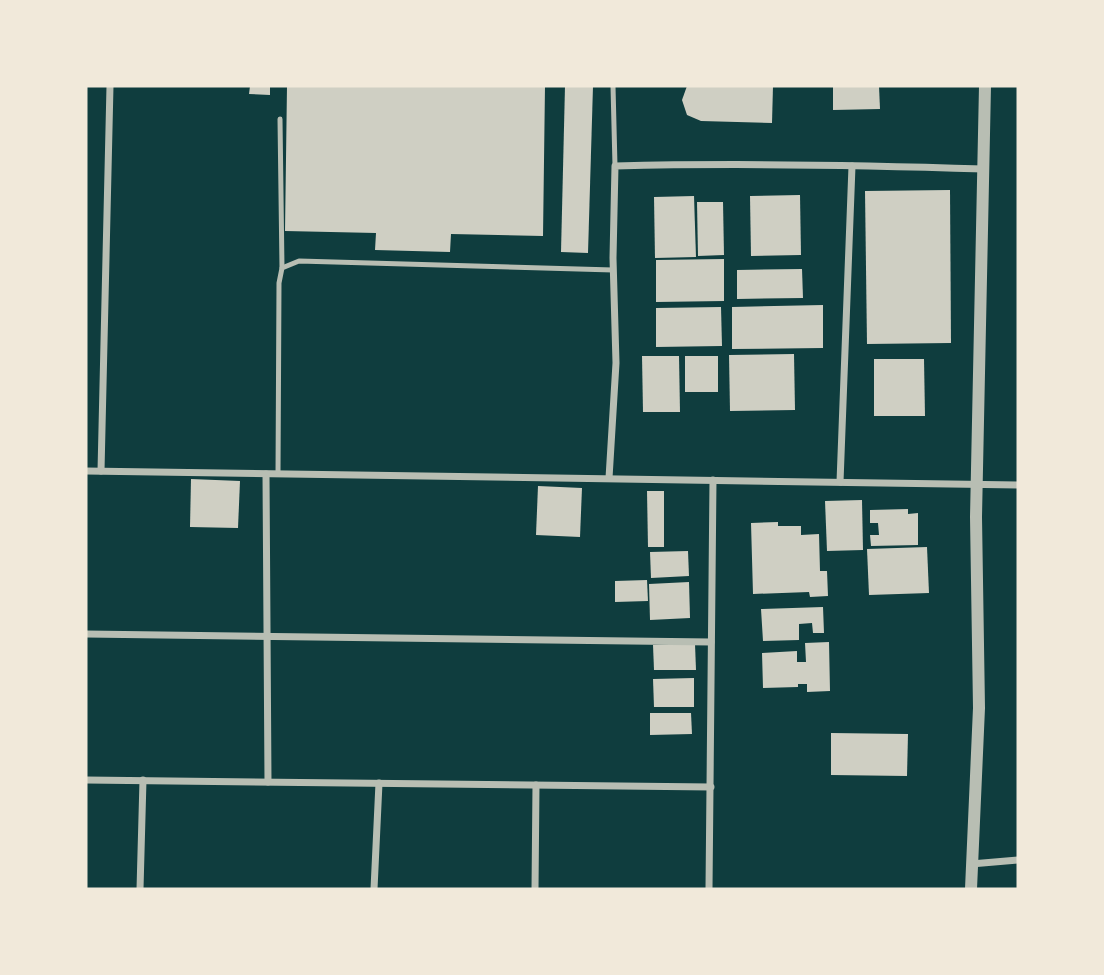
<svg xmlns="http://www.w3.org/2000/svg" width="1104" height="975" font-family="Raleway,sans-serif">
	<rect width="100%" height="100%" fill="#0f3d3e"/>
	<g fill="#cfcfc3">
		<path d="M250,86H270V95L249,94Z"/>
		<path d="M287,86H545L543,236L451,234L450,252L375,250L376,233L285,231Z"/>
		<path d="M565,86H593L588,253L561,252Z"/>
		<path d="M687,86H773L772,123L701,121L687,115L682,100Z"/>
		<path d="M833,86H879L880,109L833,110Z"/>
		<path d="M950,190L951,343L867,344L865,191Z"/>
		<path d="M800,195L801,255L751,256L750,196Z"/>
		<path d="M694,196L696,257L655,258L654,197Z"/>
		<path d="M697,202H723L724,255L698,256Z"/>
		<path d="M724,259V301L656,302V260Z"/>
		<path d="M802,269L803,298L737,299V270Z"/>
		<path d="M823,305V348L732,349V307Z"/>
		<path d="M721,307L722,346L656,347V308Z"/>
		<path d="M794,354L795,410L730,411L729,355Z"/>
		<path d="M642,356H679L680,412H643Z"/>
		<rect x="685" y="356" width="33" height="36"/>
		<path d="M874,359H924L925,416H874Z"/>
		<path d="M191,479L240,481L238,528L190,527Z"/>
		<path d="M538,486L582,488L580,537L536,535Z"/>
		<path d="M647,491H664V547H648Z"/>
		<path d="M862,500L863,550L827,551L825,501Z"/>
		<path d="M908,509V514L918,513V545L871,546L870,535H879L878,523H870V510Z"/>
		<path d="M778,522V526H801V535L819,534L820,571H827L828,596L810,597L809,592L753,594L751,523Z"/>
		<path d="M927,547L929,593L869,595L867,549Z"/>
		<path d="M688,551L689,576L651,578L650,552Z"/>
		<path d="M647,580L648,601L615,602V581Z"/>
		<path d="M689,582L690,618L650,620L649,584Z"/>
		<path d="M823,607L824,633H813L812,623L799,624V640L763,641L761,609Z"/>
		<path d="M829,642L830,691L807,692V684H798V687L763,688L762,653L797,651V662H806L805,643Z"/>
		<path d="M695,644L696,670H654L653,645Z"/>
		<path d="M694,678V707H654L653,679Z"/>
		<path d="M650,713H691L692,734L650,735Z"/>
		<path d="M831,733L908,734L907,776L831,775Z"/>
	</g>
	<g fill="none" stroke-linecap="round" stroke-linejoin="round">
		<g stroke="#b8beb3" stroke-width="5">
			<path d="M613,86L615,166"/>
			<path d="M280,119L282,268"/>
			<path d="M278,474L279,283L282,268L299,261L613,270"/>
		</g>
		<g stroke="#b8beb3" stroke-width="7">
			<path d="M86,471L1018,485"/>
			<path d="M101,471L110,86"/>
			<path d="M266,474L268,782"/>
			<path d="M609,478L616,363L613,258L615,166C738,163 861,165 984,169"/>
			<path d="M840,482L852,166"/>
			<path d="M86,634L711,642"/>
			<path d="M86,780L711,787"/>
			<path d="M971,864L1018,860"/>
			<path d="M140,889L143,780"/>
			<path d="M374,889L379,783"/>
			<path d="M535,889L536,785"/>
			<path d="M709,889L713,480"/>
		</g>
		<path stroke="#b8beb3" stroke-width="12" d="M971,889L979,708L976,517L985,86"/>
	</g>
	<rect width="1104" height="975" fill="none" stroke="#f1e9da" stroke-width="175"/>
</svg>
